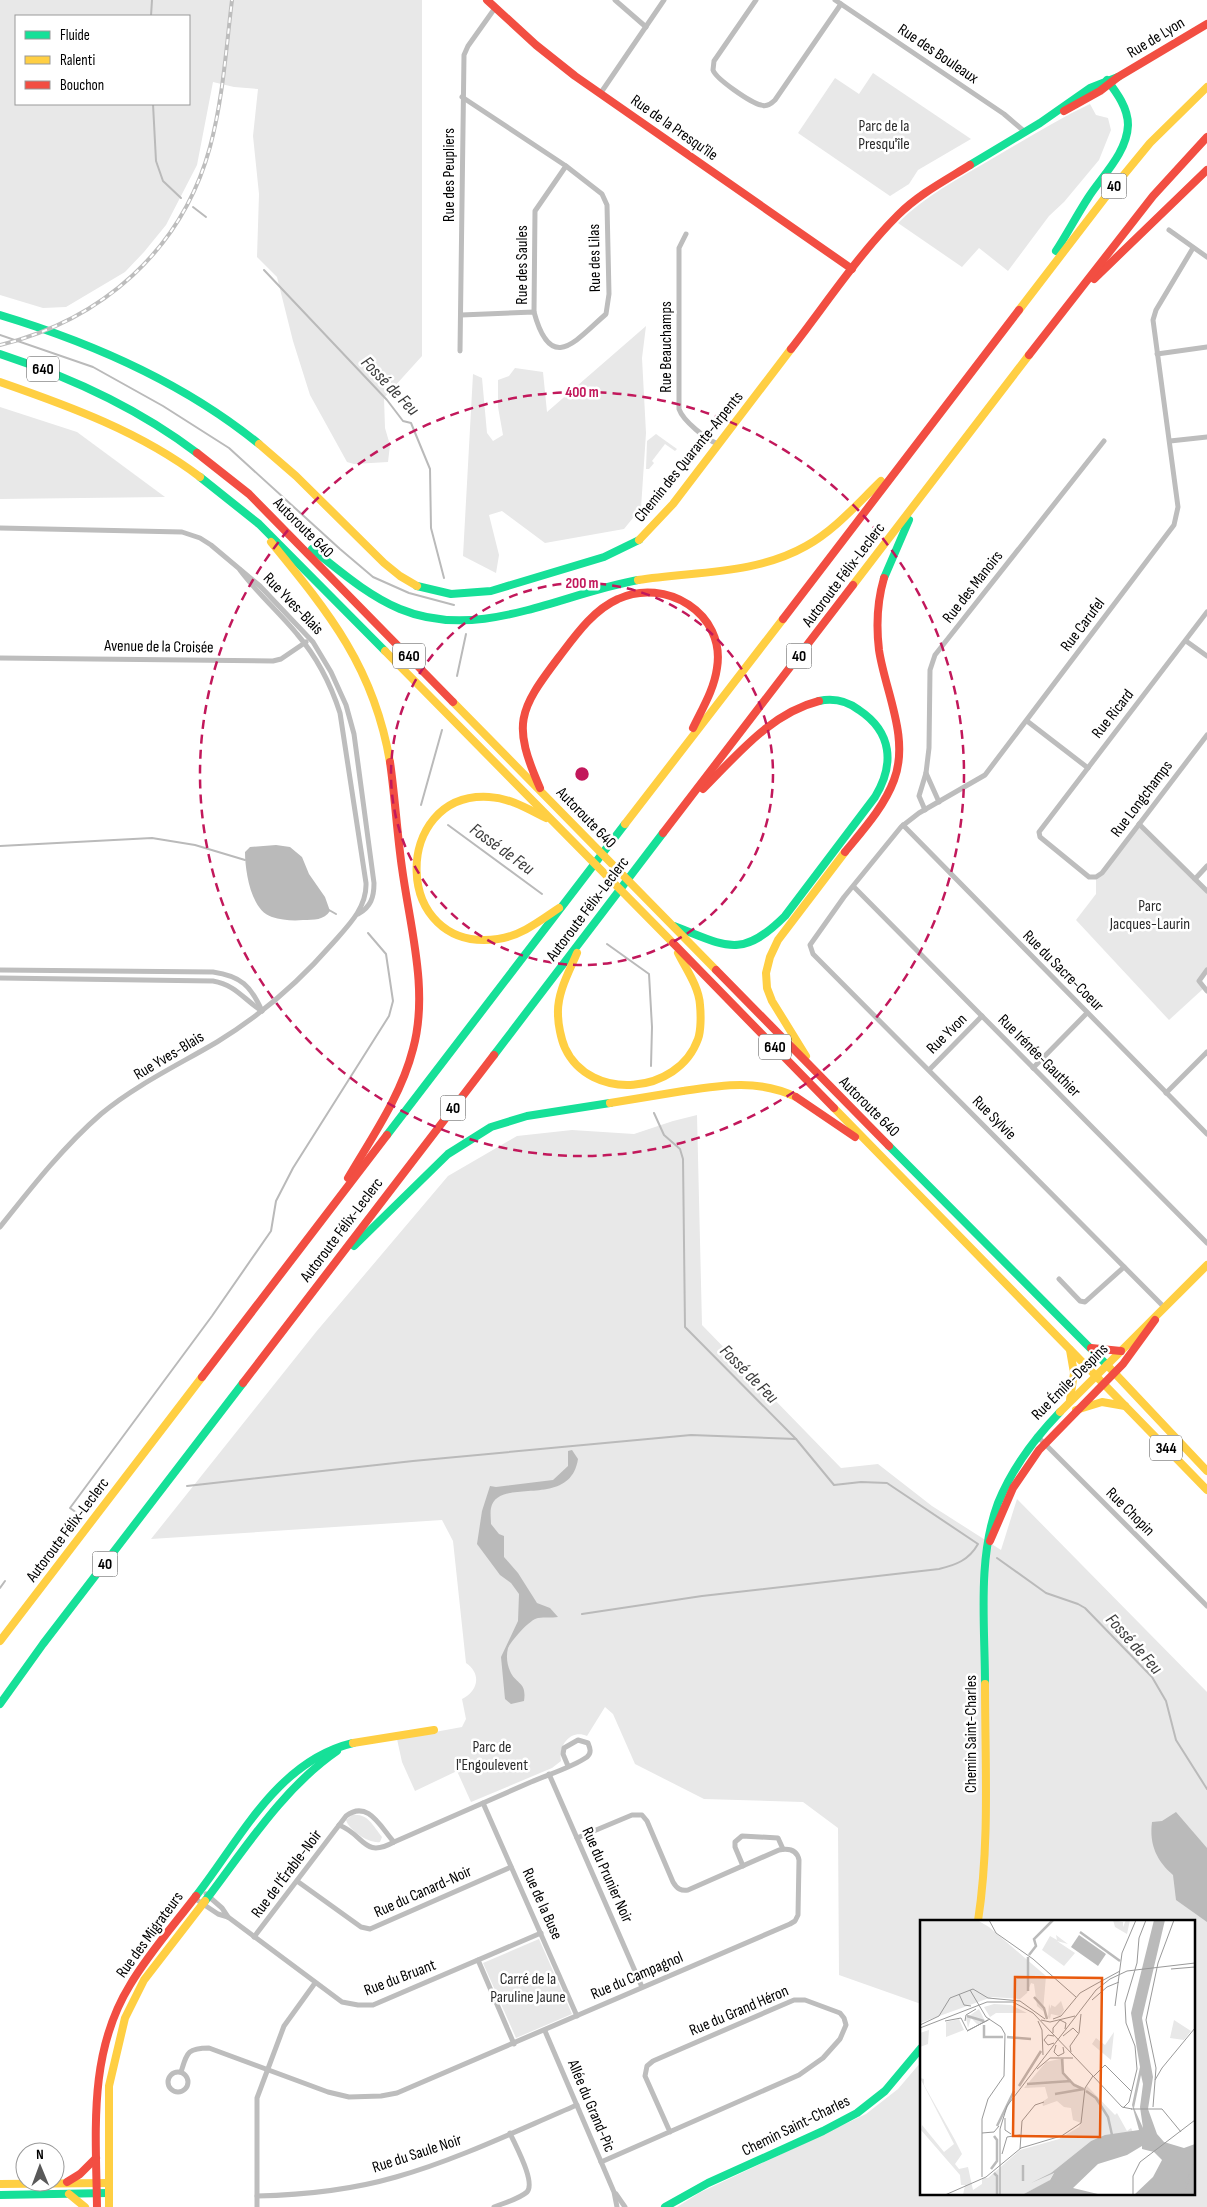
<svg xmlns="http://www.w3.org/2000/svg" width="1207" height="2207" font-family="'Sofia Sans Condensed',sans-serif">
	<rect width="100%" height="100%" fill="#fff"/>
	<g fill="#e8e8e8" fill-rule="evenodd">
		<path d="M0,0H422V356L384,398L385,428L390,445L388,462L354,464L347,462L310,395L293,341L277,277L257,257L259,194L253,136L258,89L234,87L213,82L197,165L166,225L144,252L125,272L66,307L43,308L0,295ZM16,16H189V104H16Z"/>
		<path d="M873,73L971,139L918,170L909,184L890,196L798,133L835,78L859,94Z"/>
		<path d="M1090,104L1096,115L1108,118L1111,130L1099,160L1064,202L1049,216L1008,271L979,248L962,267L898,223C925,196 958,179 990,160C1023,141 1056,120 1090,104Z"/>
		<path d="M646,326L642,358L646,433L641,508L624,529L545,543L502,511L489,515L499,555L496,573L463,556L473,374L482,378L487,433L493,441L503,435L498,407V380L509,376L515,368L543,372L547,412Z"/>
		<path d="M0,407L77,432L165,497L0,499Z"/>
		<path d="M656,434L677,449L675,451L665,444L652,461L654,463L649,469H646L647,441Z"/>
		<path d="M1139,824L1207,891V971L1200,978L1204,988L1169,1020L1076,920L1096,894V877Z"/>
		<path d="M697,1115L702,1325L841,1468L878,1464L932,1506L1001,1550L1017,1499L1207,1692V2207H677L699,2193L866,2114L898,2089L921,2062V2193H1193V1921H921V2004L839,1975L838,1828L803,1802L704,1799L635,1764L613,1714L605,1707L587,1736C571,1729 558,1745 561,1761L552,1768L471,1802L457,1771L415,1791L402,1762L397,1739L462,1727L466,1719L462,1699C478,1691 482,1674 466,1663L453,1541L442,1520L151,1539L316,1332L448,1176L517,1136L572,1130L634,1134L673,1121Z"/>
		<path d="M352,1815C368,1813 373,1826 382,1837L380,1842C369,1844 349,1830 346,1820Z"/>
		<path d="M539,1939L572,2014L516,2038L483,1963Z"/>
	</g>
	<g fill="#bababa">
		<path d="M276,845L290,847L302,857L309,874L325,897L330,911C324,920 314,920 303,920C293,921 281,920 272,917C251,911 245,871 245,852L250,847Z"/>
		<path d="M572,1450L578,1459C570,1511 498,1475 491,1508C490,1513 491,1519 491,1524L499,1534L504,1536V1557L518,1573L537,1603L550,1608L558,1617C551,1618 545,1617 538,1618C530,1619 511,1641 508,1648C506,1656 507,1664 510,1671C516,1685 527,1681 524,1701L511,1704L505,1699L501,1657L518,1621L519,1594L511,1583L500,1575L477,1544L482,1511L490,1486L496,1487L553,1480L568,1466V1451Z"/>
		<path d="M1176,1812L1207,1848V1922L1176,1900L1173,1875C1157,1861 1149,1845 1152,1822L1162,1821Z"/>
	</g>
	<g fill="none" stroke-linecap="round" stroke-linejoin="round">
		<g stroke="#bababa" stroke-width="2">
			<path d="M151,16L152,0"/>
			<path d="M153,104L156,161L163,181L181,198"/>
			<path d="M193,207L206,217"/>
			<path d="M264,270L387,400L403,421L411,423L430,469L431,528L444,578"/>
			<path d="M0,335L93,367L163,406L229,448L340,549L373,577L409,593L454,605"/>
			<path d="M457,676L466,634"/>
			<path d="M421,805L442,730"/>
			<path d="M448,825L542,894"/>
			<path d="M0,846L152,838L195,845L245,860"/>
			<path d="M329,910L336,914"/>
			<path d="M607,944L649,974L652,1027L651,1066"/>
			<path d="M187,1486L413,1461L691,1435L796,1439"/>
			<path d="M77,1513L70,1508L212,1316L271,1231L276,1201L293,1168L389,1016L393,1001L386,954L368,933"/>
			<path d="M997,1558L1046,1593L1078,1604L1085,1608L1152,1677L1166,1701L1176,1740L1207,1789"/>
			<path d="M0,1588L5,1581"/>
			<path d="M582,1614L702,1596L939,1569C956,1565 969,1560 978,1544L887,1483L861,1482L834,1485L796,1439L685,1327L683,1159L680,1149L664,1135L654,1113"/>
		</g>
		<g stroke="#bdbdbd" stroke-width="5">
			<path d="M615,0L646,27"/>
			<path d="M756,0L714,61L713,70C716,79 751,103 761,105C766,107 771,104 775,100L841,4"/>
			<path d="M835,0L1004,114L1025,132"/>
			<path d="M600,94L664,0"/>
			<path d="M1169,230L1207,257"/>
			<path d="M686,234L679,248V409C683,421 707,440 718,444"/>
			<path d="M534,312L535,211L566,166"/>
			<path d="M461,315L534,312C551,375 576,340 606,314L609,294L607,205L602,194L566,166L462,97"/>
			<path d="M460,351L464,55L468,46L495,8"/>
			<path d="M1157,354L1207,347"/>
			<path d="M1170,441L1207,437"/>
			<path d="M0,528L182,532L200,538L211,545L260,586L313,642L331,672L346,705L354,734L374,883C374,897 371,907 358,914"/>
			<path d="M1207,612L1039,832L1040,837L1089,877H1096L1102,873L1207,735"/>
			<path d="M1186,641L1207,656"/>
			<path d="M0,658L273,661L281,659L306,642"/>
			<path d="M1027,721L1088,768"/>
			<path d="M926,773L939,802"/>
			<path d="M925,810L919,796L926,773L929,748L930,670L935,655L1104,441"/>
			<path d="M1139,824L1207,891"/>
			<path d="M903,825L1207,1134"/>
			<path d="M1195,879L1207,866"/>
			<path d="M854,887L1207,1243"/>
			<path d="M0,970L213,972C241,976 251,986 262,1011"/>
			<path d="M1207,970L1199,981L1207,991"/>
			<path d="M0,978L213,981C236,985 243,999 262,1011"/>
			<path d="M1033,1068L1087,1013"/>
			<path d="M929,1070L982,1016"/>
			<path d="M1166,1093L1207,1052"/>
			<path d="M0,1227C31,1188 63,1147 101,1114C136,1085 178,1065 217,1042C261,1015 298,983 332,944C348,926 367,908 366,883L340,713C331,685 316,656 297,634C279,612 257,593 240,570"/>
			<path d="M1059,1279L1080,1301L1085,1302L1124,1267"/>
			<path d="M1164,1307L813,954L810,945L844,897L901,827L919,813L985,775L1174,525L1178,507L1153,320L1156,310L1193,248"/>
			<path d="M1037,1436L1207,1606"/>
			<path d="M549,1774L642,1987"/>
			<path d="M483,1803L577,2016"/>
			<path d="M339,1825C365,1835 363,1859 394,1842C440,1822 485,1802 531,1782C547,1775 573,1767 587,1757C592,1753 590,1748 588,1743L578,1740L564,1748L563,1754L568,1766"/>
			<path d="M743,1866L735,1847V1842L742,1836L778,1838L783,1849"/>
			<path d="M297,1881L361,1927L370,1929L511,1867"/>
			<path d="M206,1894L222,1908L228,1917"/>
			<path d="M194,1898L218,1914L228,1917L342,2002L358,2005H373L541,1933"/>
			<path d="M254,1937L346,1816C368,1799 381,1828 394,1842"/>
			<path d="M478,1960L514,2044"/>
			<path d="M545,2031L614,2192L617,2207"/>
			<circle cx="178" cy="2082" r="10"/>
			<path d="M181,2072C187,2053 187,2048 209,2048L328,2092L349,2097L381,2096L397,2093L790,1924L795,1921L798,1915L799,1860C797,1850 789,1848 779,1850L688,1890C681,1891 677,1889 673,1882L647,1821L642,1815H632L577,1838"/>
			<path d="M601,2162L799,2075L823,2058L840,2039L846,2025L844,2018L840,2013L805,2000H794L653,2061L647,2066L645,2076L670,2132"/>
			<path d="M616,2194L625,2207"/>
			<path d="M257,2196C304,2195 351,2190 396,2177C459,2159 518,2130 577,2105"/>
			<path d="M257,2207V2098L284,2026L315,1983"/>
			<path d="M494,2207C504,2203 519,2199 527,2192C536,2182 515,2145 510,2133"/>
		</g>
		<g stroke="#16e098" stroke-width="8">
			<path d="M970,165L1040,123L1090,88L1118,77"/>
			<path d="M1056,251C1067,234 1077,215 1088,198C1102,176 1127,153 1128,125C1128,108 1117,93 1107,80"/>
			<path d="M0,315C93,343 183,382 259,444"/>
			<path d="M0,354C70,377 138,408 197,453"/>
			<path d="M200,477L259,524L385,651"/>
			<path d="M312,549C340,571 367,595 400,609C479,642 560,594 638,580"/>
			<path d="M884,578L909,520"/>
			<path d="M417,586L451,594L491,591L604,557L639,540"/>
			<path d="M674,926C726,946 741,960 785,916L875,797C895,764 892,732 859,710C847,701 833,698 819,701"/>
			<path d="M494,1055L663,833"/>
			<path d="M387,1135L625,824"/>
			<path d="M889,1146L1107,1365"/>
			<path d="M354,1246L448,1154L491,1127L527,1116L610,1103"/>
			<path d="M985,1684C985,1625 977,1559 998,1503C1012,1468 1034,1439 1060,1412"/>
			<path d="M0,1704L43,1644L243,1383"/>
			<path d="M196,1896C240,1840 277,1761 353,1743"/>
			<path d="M205,1901C245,1849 282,1789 337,1751"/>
			<path d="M0,2195L108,2193"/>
			<path d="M665,2207L708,2183L823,2131L857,2113L885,2091L921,2048"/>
		</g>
		<g stroke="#ffcf43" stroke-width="8">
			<path d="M1019,310L1104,199L1150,143L1207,87"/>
			<path d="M0,382C69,406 141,432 200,477"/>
			<path d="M259,444L296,476L384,563L400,576L417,586"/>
			<path d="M639,540L673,504L791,349"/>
			<path d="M271,542C330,614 374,668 390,762"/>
			<path d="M638,580C694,571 755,575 806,546C835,530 857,504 881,481"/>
			<path d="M853,585L1029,355"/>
			<path d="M385,651L673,943"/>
			<path d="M453,702L716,970"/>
			<path d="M546,818C528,809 510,798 489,797C391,791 391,954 498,939C521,936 541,920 559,908"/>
			<path d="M625,824L783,619"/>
			<path d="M577,953C569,972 557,993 558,1014C558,1024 561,1039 565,1048C590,1102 678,1095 698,1039C701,1031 701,1015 700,1005C699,987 686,969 678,953"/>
			<path d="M806,1056L772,1001L767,988L766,973L770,957L778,940L845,852"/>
			<path d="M610,1103C635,1099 659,1095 683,1091C722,1085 759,1079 796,1097"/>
			<path d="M834,1108L1095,1375"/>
			<path d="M1070,1350L1074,1373L1070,1400"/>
			<path d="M1107,1365L1207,1471"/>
			<path d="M1095,1375L1207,1490"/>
			<path d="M1076,1410L1102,1402L1125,1406"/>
			<path d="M1060,1412L1207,1265"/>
			<path d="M0,1641L202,1377"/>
			<path d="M353,1743L434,1730"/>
			<path d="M978,1921C990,1843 985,1762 985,1684"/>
			<path d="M0,2184L108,2183"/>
			<path d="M69,2194L85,2207"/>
			<path d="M109,2207V2086L125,2018L144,1980L205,1901"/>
		</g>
		<g stroke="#f24e42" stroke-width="8">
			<path d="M487,0L536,45L575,76L852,269"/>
			<path d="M1064,111L1100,91L1118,77L1207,24"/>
			<path d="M1094,279L1207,170"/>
			<path d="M791,349C826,304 858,255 898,215C919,194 946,180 970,165"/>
			<path d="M1029,355L1153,196L1207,137"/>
			<path d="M197,453L249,494L453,702"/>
			<path d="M783,619L1019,310"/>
			<path d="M540,788C512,724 518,711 559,657C575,636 593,610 618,599C665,577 726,613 717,668C714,690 702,709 693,728"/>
			<path d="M703,789C737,755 771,713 819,701"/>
			<path d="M663,833L853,585"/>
			<path d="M845,852C863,830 884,807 894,780C910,738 885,691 879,650C876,625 877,602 884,578"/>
			<path d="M673,943L834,1108"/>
			<path d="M716,970L889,1146"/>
			<path d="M796,1097L855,1137"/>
			<path d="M348,1178C372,1137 401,1096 413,1049C429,991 410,927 402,868C397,833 395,797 390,762"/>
			<path d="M1091,1348L1121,1351"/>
			<path d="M202,1377L387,1135"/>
			<path d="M243,1383L494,1055"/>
			<path d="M990,1541L1013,1488L1039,1450L1123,1364L1155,1320"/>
			<path d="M67,2182L80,2174L96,2158"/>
			<path d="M97,2207C96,2131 88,2053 130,1985C149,1953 174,1925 196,1896"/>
		</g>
		<g stroke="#bdbdbd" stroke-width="4">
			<path id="rail" d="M0,345C102,320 182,250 210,147C223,99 226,49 232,0"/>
		</g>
		<use href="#rail" stroke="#fff" stroke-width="2" stroke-dasharray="5.5" stroke-linecap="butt"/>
	</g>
	<g fill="none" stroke="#c2185b" stroke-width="2.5" stroke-dasharray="9 6">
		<circle cx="582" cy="774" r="191"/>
		<circle cx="582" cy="774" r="382"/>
	</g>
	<g text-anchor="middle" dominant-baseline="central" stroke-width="5" stroke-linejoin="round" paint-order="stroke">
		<g fill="#fff" stroke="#4c4c4c" stroke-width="1">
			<rect x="1101.5" y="173.5" width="25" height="25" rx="4"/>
			<rect x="27" y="356.5" width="32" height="25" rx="4"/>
			<rect x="393" y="643.5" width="32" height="25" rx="4"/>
			<rect x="786.5" y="643.5" width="25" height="25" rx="4"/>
			<rect x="759" y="1034.5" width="32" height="25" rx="4"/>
			<rect x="440.5" y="1095.5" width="25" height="25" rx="4"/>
			<rect x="1150" y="1435.5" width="32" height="25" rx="4"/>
			<rect x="92.5" y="1551.5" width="25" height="25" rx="4"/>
		</g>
		<g font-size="15" font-weight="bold" fill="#000">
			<text x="1114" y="186">40</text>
			<text x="43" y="369">640</text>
			<text x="409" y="656">640</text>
			<text x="799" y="656">40</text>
			<text x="775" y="1047">640</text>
			<text x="453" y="1108">40</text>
			<text x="1166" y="1448">344</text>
			<text x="105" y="1564">40</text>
		</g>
		<g font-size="16" fill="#000" stroke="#fff">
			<text transform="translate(1156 38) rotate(-31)">Rue de Lyon</text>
			<text transform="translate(938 54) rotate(34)">Rue des Bouleaux</text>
			<text transform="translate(674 128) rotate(35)">Rue de la Presqu'île</text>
			<text transform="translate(449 175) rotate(-90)">Rue des Peupliers</text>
			<text transform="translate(595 258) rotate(-91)">Rue des Lilas</text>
			<text transform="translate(522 265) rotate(-90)">Rue des Saules</text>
			<text transform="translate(666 347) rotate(-90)">Rue Beauchamps</text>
			<text transform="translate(689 457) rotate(-51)">Chemin des Quarante-Arpents</text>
			<text transform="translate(303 528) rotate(45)">Autoroute 640</text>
			<text transform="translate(844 575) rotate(-53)">Autoroute Félix-Leclerc</text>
			<text transform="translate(973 587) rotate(-52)">Rue des Manoirs</text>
			<text transform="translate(293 604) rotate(46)">Rue Yves-Blais</text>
			<text transform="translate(1083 625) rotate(-53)">Rue Carufel</text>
			<text transform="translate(159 647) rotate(1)">Avenue de la Croisée</text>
			<text transform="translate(1113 714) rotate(-52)">Rue Ricard</text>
			<text transform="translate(1142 799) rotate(-53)">Rue Longchamps</text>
			<text transform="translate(586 818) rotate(46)">Autoroute 640</text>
			<text transform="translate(588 909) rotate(-53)">Autoroute Félix-Leclerc</text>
			<text transform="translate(1063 971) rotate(45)">Rue du Sacre-Coeur</text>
			<text transform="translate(947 1034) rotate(-45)">Rue Yvon</text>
			<text transform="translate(169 1056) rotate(-31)">Rue Yves-Blais</text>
			<text transform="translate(1039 1056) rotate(45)">Rue Irénée-Gauthier</text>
			<text transform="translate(869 1107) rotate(45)">Autoroute 640</text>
			<text transform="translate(994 1118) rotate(45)">Rue Sylvie</text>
			<text transform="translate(342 1230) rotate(-53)">Autoroute Félix-Leclerc</text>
			<text transform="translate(1070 1382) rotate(-45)">Rue Émile-Despins</text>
			<text transform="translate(1130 1512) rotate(45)">Rue Chopin</text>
			<text transform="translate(68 1530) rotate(-53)">Autoroute Félix-Leclerc</text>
			<text transform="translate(971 1734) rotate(-90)">Chemin Saint-Charles</text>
			<text transform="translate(287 1874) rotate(-53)">Rue de l'Érable-Noir</text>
			<text transform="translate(607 1875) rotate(66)">Rue du Prunier Noir</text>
			<text transform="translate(423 1892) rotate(-24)">Rue du Canard-Noir</text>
			<text transform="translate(542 1904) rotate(66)">Rue de la Buse</text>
			<text transform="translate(150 1935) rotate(-54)">Rue des Migrateurs</text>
			<text transform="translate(637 1976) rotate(-23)">Rue du Campagnol</text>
			<text transform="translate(400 1978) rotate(-21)">Rue du Bruant</text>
			<text transform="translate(739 2011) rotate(-23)">Rue du Grand Héron</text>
			<text transform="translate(591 2106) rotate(67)">Allée du Grand-Pic</text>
			<text transform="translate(796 2126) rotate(-26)">Chemin Saint-Charles</text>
			<text transform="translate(417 2154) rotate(-18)">Rue du Saule Noir</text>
		</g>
		<g font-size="16" fill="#2c2c2c" stroke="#fff">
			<text x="884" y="126">Parc de la<tspan x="884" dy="18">Presqu'île</tspan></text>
			<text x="1150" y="906">Parc<tspan x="1150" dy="18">Jacques-Laurin</tspan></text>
			<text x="492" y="1747">Parc de<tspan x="492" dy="18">l'Engoulevent</tspan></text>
			<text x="528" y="1979">Carré de la<tspan x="528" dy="18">Paruline Jaune</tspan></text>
		</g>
		<g font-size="18" font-style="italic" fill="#3d3d3d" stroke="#fff">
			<text transform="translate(390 386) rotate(46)">Fossé de Feu</text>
			<text transform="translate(502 849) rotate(36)">Fossé de Feu</text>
			<text transform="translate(749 1374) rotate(45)">Fossé de Feu</text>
			<text transform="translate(1134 1644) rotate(48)">Fossé de Feu</text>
		</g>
	</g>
	<g transform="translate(920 1920)">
		<rect width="275" height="275" fill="#fff"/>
		<path d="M0,0H57L69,7L126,56L123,91L117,86L114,64L111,63L107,73L100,79L72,77L0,103ZM193,0L203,2V7L206,0H210L207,14L195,7ZM136,15L148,24L137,21L155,33L144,46L122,30L130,16L137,20ZM141,81L144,90L140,96L131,94L130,99L128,97L129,84L131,89V85L135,87ZM74,84L91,85L107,93H76L70,97L64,87ZM59,89L65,101L58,105L51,98L48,108L46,98ZM39,99L44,110L26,117V102ZM254,100L271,111L264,120L250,118ZM9,110L8,124L0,127V113ZM194,112L191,140L172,124L176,118L185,125ZM144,138V153L154,163L165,169L167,166L195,195L197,193L207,211L211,208L213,212L171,221L131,253L111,262L135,251L129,261L104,274L43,275L45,265H41L40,255L1,210L2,205L24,232L34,224L0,158L4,159V165L35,220L42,234L35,244L39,249L48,247L53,270L62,264V258H68L100,230L139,219L159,207L161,203L153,200L151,188L144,187L137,181L123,186L122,182L128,178L125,167L104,168L126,142Z" fill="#e8e8e8"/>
		<path d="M234,0H245L222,98L233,157L228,189L237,214L244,222L264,228L275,224V275H214L233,257L242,240L234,232L222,229V226L207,235L178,244L153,268L182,275H102L130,260L134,253L111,263L131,253L171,221L185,215L219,210L212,185L220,147L211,93ZM221,155L223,164L220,187L223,208L214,188ZM159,15L186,34L182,40L162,26L182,40L178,46L151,27Z" fill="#bababa" fill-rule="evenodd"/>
		<path fill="none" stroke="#bababa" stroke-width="2.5" d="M160,12L200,41M109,35L116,26L114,19L133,0M108,71V37M114,77L124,88L127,99M47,96L64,101M64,105V117H83M87,117L111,119M142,139L143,153L154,165L163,169M107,164L151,161M99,166L121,131M166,171L176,178L188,197L192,215M135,174L164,169M77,206L94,171M71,249L77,241V220L74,216M74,253L77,256V275M103,261V245M262,275L275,243"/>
		<path fill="none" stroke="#999" stroke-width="1" d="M69,0L76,13L113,39L156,77M251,49L275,47M176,64L200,51M50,70L66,97L81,107L85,114L84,156L68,179L62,199V257M39,74L44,85L51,86M172,80L187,67L199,62M195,86L202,33L216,0M133,99L141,96L160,73L176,64M68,100L47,111L70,99M121,100L130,102L155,96M25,101L41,98L47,110M45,101L46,95L56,89M118,101L122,110L123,135M0,105L19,96L30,78L53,69L68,78L100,81L125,99M0,108L67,82H93L113,93L173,156M133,113V108L140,100L146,103L145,109M143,116L153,108L158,113M134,123L128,125L124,120L128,115L134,116M136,125L134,132L138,136L144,133L143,127M151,132L150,126L159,113L161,94M117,149L130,138H153M174,156L185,145L211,171M235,160L242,148L275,108M233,187L236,148L226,100L238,43L254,0M203,188L209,182L217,149L215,126L206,103L205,83L217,43L219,18L226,0M211,189H242L261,212M85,198V210L91,214M62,213L74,212L79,206M140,217L161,203L165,168L173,156L202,187L212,189M100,229L102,201L115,185L124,182M82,234L87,217L100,215M25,275L66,257L101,228L141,216M80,275V209L87,186L176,70L190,59L207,51L275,43M213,275V256L220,242L275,200"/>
		<path fill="#e8590c" fill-opacity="0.15" stroke="#e8590c" stroke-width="2.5" d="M95,57L182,58L180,217L93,216Z"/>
		<rect width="275" height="275" fill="none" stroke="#000" stroke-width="2.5"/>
	</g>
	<circle cx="582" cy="774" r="8" fill="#c2185b" stroke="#fff" stroke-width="2.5"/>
	<g font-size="15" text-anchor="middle" font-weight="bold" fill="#c2185b" stroke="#fff" stroke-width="5" stroke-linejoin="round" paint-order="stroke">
		<text x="582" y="397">400 m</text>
		<text x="582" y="588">200 m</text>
	</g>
	<rect x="15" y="15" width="175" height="90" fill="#ffffff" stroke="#999999"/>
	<rect x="25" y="31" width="25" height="8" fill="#16e098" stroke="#999999"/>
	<text x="60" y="40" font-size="15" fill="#000000">Fluide</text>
	<rect x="25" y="56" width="25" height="8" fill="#ffcf43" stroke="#999999"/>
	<text x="60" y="65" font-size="15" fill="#000000">Ralenti</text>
	<rect x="25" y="81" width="25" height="8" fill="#f24e42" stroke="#999999"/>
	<text x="60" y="90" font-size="15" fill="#000000">Bouchon</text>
	<g transform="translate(40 2167) rotate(359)"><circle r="24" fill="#ffffff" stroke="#999999"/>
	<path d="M0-4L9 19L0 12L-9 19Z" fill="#595959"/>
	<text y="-8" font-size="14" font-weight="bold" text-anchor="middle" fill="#000000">N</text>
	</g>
</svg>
